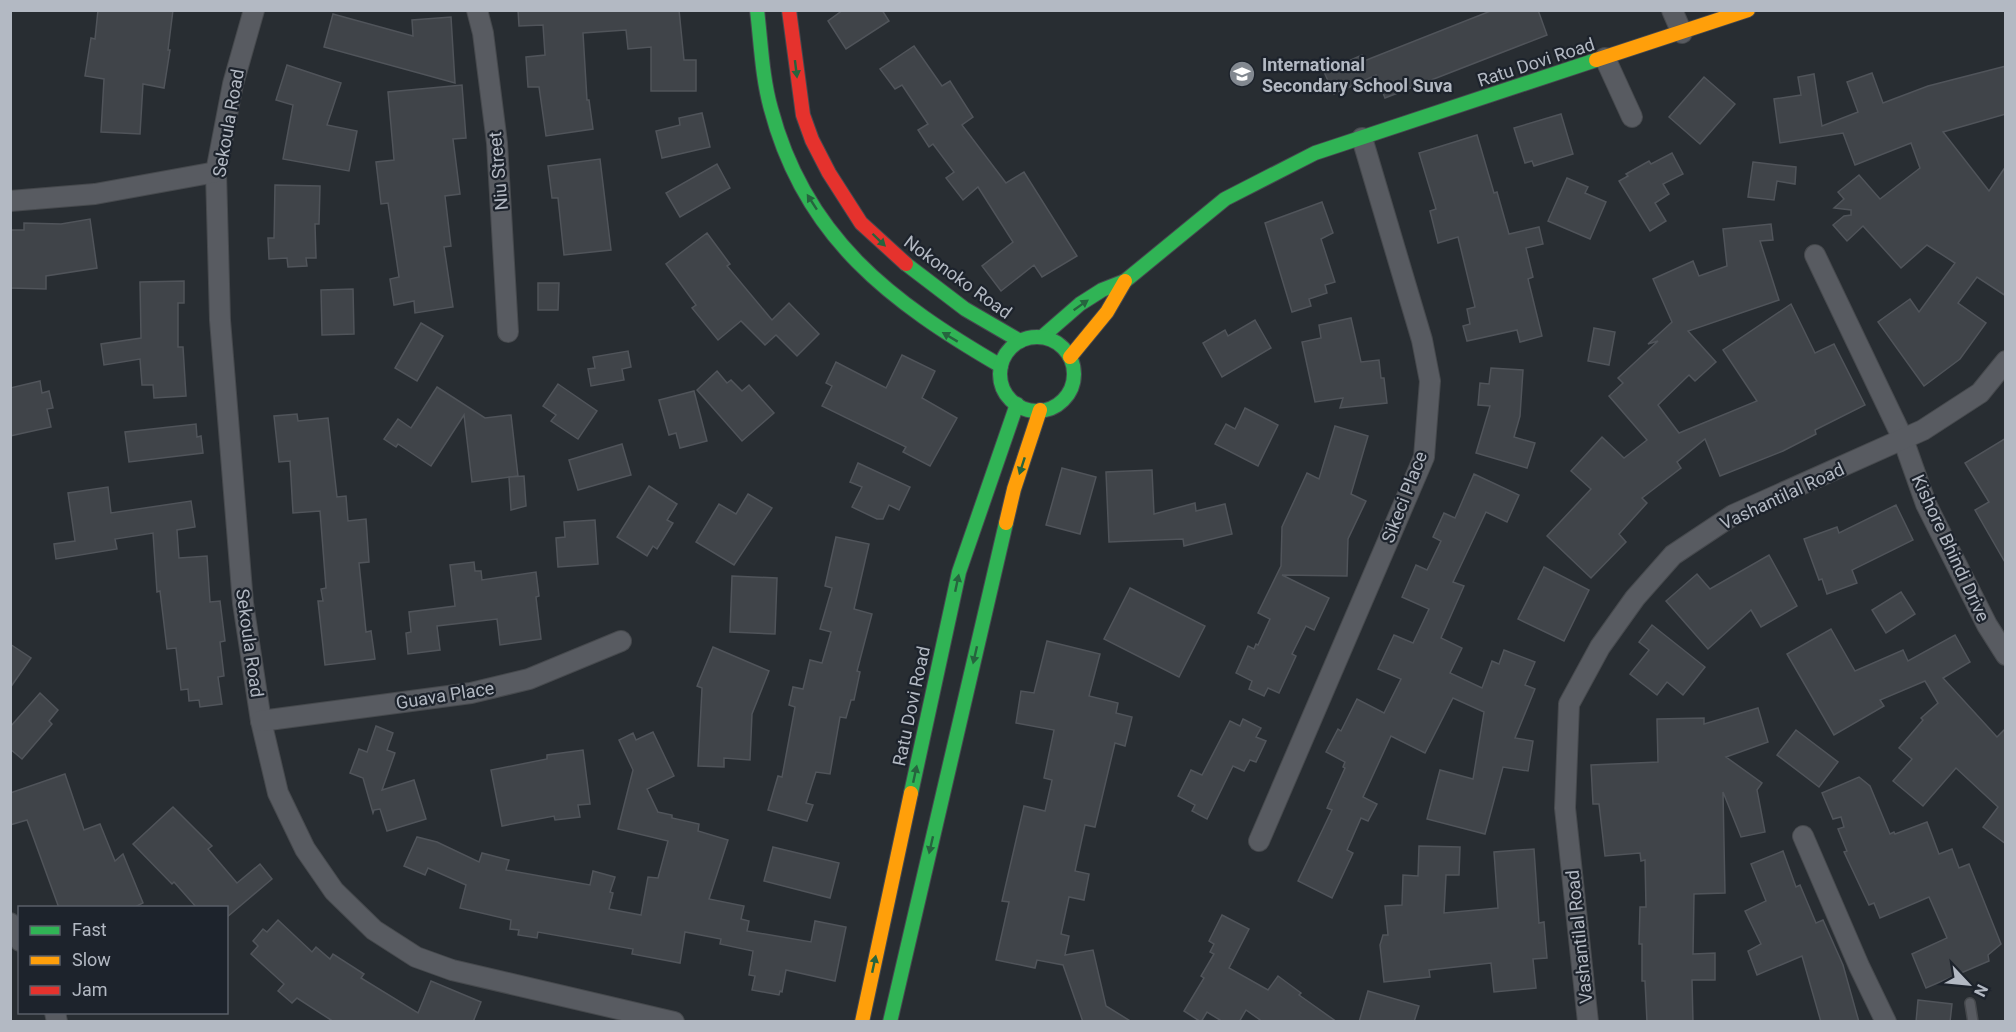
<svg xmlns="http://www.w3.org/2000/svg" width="2016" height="1032" font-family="Roboto,sans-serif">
	<rect width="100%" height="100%" fill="#282d32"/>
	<g fill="#404449" stroke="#50545a" stroke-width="1.5">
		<path d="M98,10H173L168,50H170L164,88L143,84L140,134L101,132L104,79L85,76L91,38L95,39Z"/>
		<path d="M518,10H679L684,60H696V91H651V47L628,49L626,30L583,33L587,100H589L593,129L546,136L539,87H528L526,57L545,55L543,25L519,26Z"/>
		<path d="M843,10H882L889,21L846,49L828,21Z"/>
		<path d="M1493,10H1538L1547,35L1385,98L1376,75L1334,94L1324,72L1362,55L1364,61Z"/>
		<path d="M333,14L413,36L412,20L451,17L455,83L324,47Z"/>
		<path d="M914,46L942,86L950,81L973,117L962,125L1006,183L1024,172L1077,256L1042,277L1034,265L1001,291L982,266L1013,242L978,187L963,200L946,178L954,172L933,144L929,147L918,130L928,124L902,85L895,89L880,69Z"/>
		<path d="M287,65L341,83L327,125L357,131L349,171L283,159L293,105L276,100Z"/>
		<path d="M2006,66V114L1943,132L1989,191L2006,166V296L1977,277L1958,303L1986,323L1960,359L1924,386L1878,322L1910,299L1919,312L1955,263L1927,245L1901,268L1863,226L1847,241L1833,225L1844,216L1851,215V210L1834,208L1844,199L1838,192L1859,175L1880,199L1920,168L1911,143L1855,165L1843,133L1780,143L1774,99L1801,95L1798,77L1814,74L1822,126L1858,112L1847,82L1872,73L1883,103L1928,86Z"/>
		<path d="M1704,77L1735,104L1700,144L1669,117Z"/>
		<path d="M462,85L466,138L453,139L460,194L445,196L451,246L444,247L453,307L415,313L414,301L394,305L390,279L399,277L388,203L381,204L376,162L394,160L388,92Z"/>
		<path d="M702,113L710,147L662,158L656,131L680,125L679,118Z"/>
		<path d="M1561,114L1573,154L1534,166L1532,161L1525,163L1514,128Z"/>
		<path d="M1477,135L1494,193L1497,192L1509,234L1539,227L1543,244L1526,248L1533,277L1528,279L1542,336L1520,342L1517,330L1467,341L1463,326L1470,324L1467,309L1475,307L1458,237L1438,243L1430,211L1436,209L1419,153Z"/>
		<path d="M1672,153L1683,174L1663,184L1669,194L1655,203L1666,221L1650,231L1619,181L1628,176L1626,174L1649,161L1651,164Z"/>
		<path d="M600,159L611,250L564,255L558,198H552L548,166Z"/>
		<path d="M1753,162L1796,167L1795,184L1777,181L1774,200L1748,197Z"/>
		<path d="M717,164L730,188L680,217L666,193Z"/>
		<path d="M1567,178L1588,187L1585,193L1606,202L1590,239L1548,221Z"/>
		<path d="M275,185L320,186L319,224H315L316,258H306L307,266L288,267L287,258L269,259L268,238H274Z"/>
		<path d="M1322,202L1333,233L1321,239L1335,282L1325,285L1327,293L1309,299L1311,306L1292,312L1265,223Z"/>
		<path d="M90,219L97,268L46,276V289L10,288V230H24V223L61,224Z"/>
		<path d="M1771,224L1773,240L1760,241L1779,300L1688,331L1716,362L1695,381L1689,375L1658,405L1679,433L1757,401L1723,350L1791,304L1815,353L1834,344L1865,405L1815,430L1816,434L1783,451L1720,476L1705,439L1677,462L1681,468L1642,498L1647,503L1619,534L1626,542L1591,578L1547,536L1591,489L1571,471L1602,437L1624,458L1647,440L1609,396L1623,383L1618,378L1658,341L1648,344L1672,322L1653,279L1693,261L1699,276L1727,266L1723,229Z"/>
		<path d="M707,233L730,264L727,266L772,320L789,303L819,334L797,356L776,335L765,345L741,321L718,340L692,308L696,305L666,264Z"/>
		<path d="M184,281V303H178V347H183L186,396L154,398L153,385H142L140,359L104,365L101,344L141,338L140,282Z"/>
		<path d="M538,283H559L558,310H538Z"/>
		<path d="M353,289L354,334L322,335L321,290Z"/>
		<path d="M1351,318L1361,362L1379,360L1381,378H1384L1387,403L1340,408L1343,398L1315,402L1302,342L1321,338L1319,325Z"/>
		<path d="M1255,320L1271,348L1222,377L1203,343L1225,330L1228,336Z"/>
		<path d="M421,323L443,336L417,381L395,368Z"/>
		<path d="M1594,328L1615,332L1609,365L1588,361Z"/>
		<path d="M628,351L631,367L622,369L624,380L591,386L588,369L595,368L593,357Z"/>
		<path d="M902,355L935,371L922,398L957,418L930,466L903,452L906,447L822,406L832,386L826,383L836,362L886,388Z"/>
		<path d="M1491,368L1523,370L1520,416L1514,437L1535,443L1527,468L1476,453L1490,406L1478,405L1480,383L1489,384Z"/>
		<path d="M717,371L727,383L731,380L742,391L749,385L774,413L742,441L697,390Z"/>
		<path d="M40,381L42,393L49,391L53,408L47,409L51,427L10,436V388Z"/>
		<path d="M558,384L597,411L578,439L551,421L556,415L543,406Z"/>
		<path d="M437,387L485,418L511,415L518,476L472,482L464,415L431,466L398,444L396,447L384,439L398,419L411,428Z"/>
		<path d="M694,391L707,441L680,448L676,433L669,435L659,400Z"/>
		<path d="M1245,408L1278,425L1258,466L1215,444L1226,424L1235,429Z"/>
		<path d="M297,414L298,421L328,418L337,497L346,496L348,521L366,519L369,562L359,563L366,632L371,631L375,659L325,665L318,601H323L321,589L326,588L320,511L293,513L290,461L279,462L274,416Z"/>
		<path d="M196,424L197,437L201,436L203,453L129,462L125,432Z"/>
		<path d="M1335,426L1368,436L1351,494L1366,501L1348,539L1347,576L1282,575L1329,598L1314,630L1306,626L1292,654L1296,656L1279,693L1268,688L1264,696L1249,689L1252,681L1236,673L1248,646L1254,649L1256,644L1258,645L1270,619L1258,613L1281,566L1282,527L1307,473L1319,479Z"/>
		<path d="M2006,438V564L1975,510L1989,502L1965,463Z"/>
		<path d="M622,444L631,475L578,490L569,460Z"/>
		<path d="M858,463L910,487L899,510L889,505L883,519H877L852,507L862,487L850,482Z"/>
		<path d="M1062,468L1096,477L1080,534L1046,525Z"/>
		<path d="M1152,470L1154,514L1195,503L1196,511L1225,504L1232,534L1184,546L1183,539L1109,542L1106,472Z"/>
		<path d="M1474,474L1519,495L1507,522L1486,512L1453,582L1464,586L1441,638L1462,648L1450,673L1482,688L1492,661L1499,664L1504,650L1535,662L1525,685L1535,689L1515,738L1533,741L1528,771L1503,767L1485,834L1427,819L1440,770L1473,779L1484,712L1453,698L1425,753L1391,736L1363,797L1377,804L1368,821L1361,818L1347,850L1353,853L1332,898L1298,881L1332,810L1327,808L1345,768L1343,767L1345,762L1326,752L1338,729L1341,731L1357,699L1384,713L1401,679L1378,669L1394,635L1413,643L1429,609L1402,597L1416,565L1427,570L1441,541L1433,537L1444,513L1455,518Z"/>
		<path d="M524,476L526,506L511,510L509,477Z"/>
		<path d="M649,486L677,504L667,520L673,523L657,549L653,546L647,556L617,537Z"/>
		<path d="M108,487L111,513L191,501L195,527L177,530L179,558L207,556L210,602L220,601L225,641L220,642L224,676L218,677L222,704L200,707L199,700L189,701L188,689L181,690L176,648L167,649L160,591L157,592L153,533L115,539L117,549L56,559L54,544L75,541L68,493Z"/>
		<path d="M748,494L772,508L734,565L696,542L719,504L736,514Z"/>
		<path d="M1896,505L1913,540L1852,570L1857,583L1827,594L1822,579L1819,580L1804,539L1837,527L1839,533Z"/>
		<path d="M595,520L598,564L558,567L556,538L565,537L564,522Z"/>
		<path d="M836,537L869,544L854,609L872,614L857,671L860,672L854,700H851L846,718L840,717L830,774L816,772L806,803L813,805L807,821L768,810L778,776L782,777L795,707L789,705L793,687L803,689L810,660L822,663L831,632L820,629L832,588L825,586Z"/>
		<path d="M1769,555L1797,606L1761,627L1751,610L1708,649L1666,601L1697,574L1710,589Z"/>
		<path d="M474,562L475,571H481L482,580L536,572L539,596L536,597L541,639L500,645L497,619L437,626L440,650L408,654L406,633L411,632L409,612L455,606L450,565Z"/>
		<path d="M1544,567L1589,590L1564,641L1518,619Z"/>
		<path d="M732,576L777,578L775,634L730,632Z"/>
		<path d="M1130,588L1205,626L1179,677L1104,639Z"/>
		<path d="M1901,592L1915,614L1886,633L1872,610Z"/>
		<path d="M1652,625L1705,667L1683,695L1667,682L1657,695L1630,674L1649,650L1639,642Z"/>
		<path d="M1831,629L1855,671L1903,650L1908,661L1955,635L1970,662L1943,678L1997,737L2006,728V844L1983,827L1998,807L1956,768L1923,806L1893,781L1912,759L1899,748L1923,720L1921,718L1938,703L1925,681L1880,700L1884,706L1834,735L1787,654Z"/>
		<path d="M1047,641L1100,654L1089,696L1118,703L1116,713L1132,717L1125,746L1115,743L1095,827L1085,825L1075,871L1089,874L1084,900L1069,897L1061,934L1069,936L1065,955L1093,950L1106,1006L1132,1022H1083L1063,965L1037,960L1035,968L996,960L1009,902L1002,901L1024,806L1045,811L1052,780L1044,778L1054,730L1016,723L1021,691L1034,693Z"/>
		<path d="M10,644L31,658L10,688Z"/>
		<path d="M713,647L769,671L752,714L750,760L724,758V767L698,766L702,688L697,686Z"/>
		<path d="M40,693L58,710L49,721L52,724L22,759L10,749V727Z"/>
		<path d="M1758,708L1768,742L1726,757L1762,783L1757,790L1765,832L1741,837L1723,792L1725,893L1694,894L1693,954L1715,953V980H1692L1693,1022H1647L1645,981H1642V944H1639L1640,907H1646L1645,860L1641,861L1640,853L1605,856L1599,804H1593L1591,765L1658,762L1657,719L1704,718V724Z"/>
		<path d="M1243,719L1261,728L1256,737L1266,741L1256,762L1250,760L1244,771L1233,766L1207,819L1192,811L1195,805L1178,796L1191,770L1202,775L1230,721L1240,726Z"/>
		<path d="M376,726L393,733L387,750L395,753L382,790L414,780L426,819L387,831L380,809L374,810L373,813L363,778L350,773L359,749L367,752Z"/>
		<path d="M1796,730L1838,762L1819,787L1777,755Z"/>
		<path d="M653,732L674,776L647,789L658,812L672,815V818L699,824L698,831L728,840L709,899L744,906L741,919L749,921L747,931L811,942L815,921L846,927L835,981L786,970L782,992L780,991L779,995L752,990L755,976L749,975L753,951L720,944L721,939L685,932L680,963L632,954L633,949L538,932L537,938L518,935L519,930L510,929L511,920L460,908L466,885L428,868L425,875L404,866L417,837L437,842L479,862L482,853L509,860L506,870L590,885L593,871L615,877L610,892L613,893L609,909L641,915L648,877L658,878L668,841L618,829L633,770L619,740L633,733L636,740Z"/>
		<path d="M583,750L590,804L578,805L580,817L555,820L554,816L502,826L491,770L547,759V755Z"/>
		<path d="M65,774L84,830L100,824L115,861L123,854L143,903L133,908H59L27,820L10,825V793Z"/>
		<path d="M1859,777L1870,786L1890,834L1894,832L1895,834L1927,822L1939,854L1952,849L1959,868L1969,864L2001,944L1988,955L1989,961L1926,988L1912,954L1947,938L1929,897L1880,918L1874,903L1869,905L1844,852L1847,851L1838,829L1844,827L1841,817L1833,819L1822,793Z"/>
		<path d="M173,807L212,846L208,849L237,883L260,864L272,879L226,918V908H197L174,882L172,884L133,844Z"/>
		<path d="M1419,846L1460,847L1459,875H1446L1444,913L1498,908L1494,852L1534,849L1539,923L1544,922L1547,958L1533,959L1536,988L1494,992L1491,963L1429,970L1430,977L1384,982L1380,945L1383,935H1388L1385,906L1402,905L1403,875L1418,876Z"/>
		<path d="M773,847L839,863L830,898L764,881Z"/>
		<path d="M1783,851L1796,887L1800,885L1816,923L1823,920L1843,965L1859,1022H1821L1802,956L1757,975L1748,951L1761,944L1745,911L1766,901L1751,864Z"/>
		<path d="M1222,915L1249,929L1229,968L1268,990L1278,976L1301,993L1299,995L1337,1022H1263L1246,1010L1239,1022H1223L1207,1012L1201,1022L1184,1011L1204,978L1201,976L1214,954L1210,952L1214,944L1209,941Z"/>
		<path d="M278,920L312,952L316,947L330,959L333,954L364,974L361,978L418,1013L431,981L481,1002L473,1022H334L297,998L292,1003L278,991L284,984L251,954L258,946L253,941L263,929L267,932Z"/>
		<path d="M1368,991L1419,1006L1414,1022H1359Z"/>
		<path d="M1918,1000L1952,1004L1950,1022H1916Z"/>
	</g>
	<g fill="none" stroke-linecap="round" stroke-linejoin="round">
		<g stroke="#46494d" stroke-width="12">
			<path id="lane" d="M1970,1003L1973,1022"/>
		</g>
		<g stroke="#46494d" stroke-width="22">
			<g id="street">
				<path d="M254,10L233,84L216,172L220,320L243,603L261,721L278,793L305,849L334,891L374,930L416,957L452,970L674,1022"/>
				<path d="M477,10L483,33L497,143L508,332"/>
				<path d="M1672,10L1682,33"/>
				<path d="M1605,58L1632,117"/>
				<path d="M10,201L95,194L216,172"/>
				<path d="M1815,255L1903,439L1926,504L1987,625L2006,655"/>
				<path d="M261,721L471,693L529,679L621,641"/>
				<path d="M1803,836L1859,966L1886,1022"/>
				<path d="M1259,841L1424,457L1430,381L1422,340L1362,138"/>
				<path d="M10,923L20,941"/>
				<path d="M55,1012L57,1022"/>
				<path d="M1588,1022L1565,808L1569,704L1600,647L1635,598L1673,555L1733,515L1923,430L1980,393L2006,361"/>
			</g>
		</g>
		<g stroke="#46494f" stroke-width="16">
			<g id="fast">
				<path d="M757,10C761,43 762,77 771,109C805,238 891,302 1001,366"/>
				<path d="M906,264L965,309L1020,341"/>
				<path d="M1042,337L1080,304L1102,290L1125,281L1225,199L1315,153L1596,60"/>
				<circle cx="1037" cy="374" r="37"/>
				<path d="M911,793L959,572L1017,404"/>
				<path d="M890,1022L1006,523"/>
			</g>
		</g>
		<g stroke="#46494f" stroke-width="16">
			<g id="slow">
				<path d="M1596,60L1748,10"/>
				<path d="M1070,357L1107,312L1125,281"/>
				<path d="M1006,523L1014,489L1040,410"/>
				<path d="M862,1022L911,793"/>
			</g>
		</g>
		<g stroke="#46494f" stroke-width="16">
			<path id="jam" d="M789,10L803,115L812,140L829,173L861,223L906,264"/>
		</g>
		<use href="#lane" stroke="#585b61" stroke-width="9"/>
		<use href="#street" stroke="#585b61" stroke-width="20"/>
		<use href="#fast" stroke="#30b455" stroke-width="14"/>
		<use href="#slow" stroke="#ff9f0a" stroke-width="14"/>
		<use href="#jam" stroke="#e5322d" stroke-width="14"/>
	</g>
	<defs><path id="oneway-solid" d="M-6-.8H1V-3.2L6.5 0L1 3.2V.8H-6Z" transform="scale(1.5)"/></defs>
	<g fill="#26643e">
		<use href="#oneway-solid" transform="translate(796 69) rotate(83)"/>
		<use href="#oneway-solid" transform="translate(812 202) rotate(-123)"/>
		<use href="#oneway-solid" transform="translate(879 240) rotate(44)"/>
		<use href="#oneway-solid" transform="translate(1081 305) rotate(-35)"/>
		<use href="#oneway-solid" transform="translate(950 337) rotate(-149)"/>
		<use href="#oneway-solid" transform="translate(1022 466) rotate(108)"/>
		<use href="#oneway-solid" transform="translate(957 583) rotate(-78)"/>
		<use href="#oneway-solid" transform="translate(975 655) rotate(103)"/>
		<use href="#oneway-solid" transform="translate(915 774) rotate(-78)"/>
		<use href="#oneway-solid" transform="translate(931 845) rotate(103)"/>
		<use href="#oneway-solid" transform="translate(874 964) rotate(-78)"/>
	</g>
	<defs>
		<g id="school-disc" transform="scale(1.35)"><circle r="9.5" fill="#828890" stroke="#1d232c"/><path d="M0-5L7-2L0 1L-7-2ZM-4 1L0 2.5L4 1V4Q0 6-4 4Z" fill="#fff"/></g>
	</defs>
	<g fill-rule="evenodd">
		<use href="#school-disc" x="1242" y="74"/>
	</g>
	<g text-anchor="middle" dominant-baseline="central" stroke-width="4.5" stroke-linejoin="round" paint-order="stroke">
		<g font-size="18" fill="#b3b9c3" stroke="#1d232c">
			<text transform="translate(1536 62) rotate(-18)">Ratu Dovi Road</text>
			<text transform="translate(228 123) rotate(-80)">Sekoula Road</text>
			<text transform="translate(498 171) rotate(-95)">Niu Street</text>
			<text transform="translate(958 277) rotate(36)">Nokonoko Road</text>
			<text transform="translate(1782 496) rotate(-25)">Vashantilal Road</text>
			<text transform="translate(1404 497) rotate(-69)">Sikeci Place</text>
			<text transform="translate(1951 548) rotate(65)">Kishore Bhindi Drive</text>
			<text transform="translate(250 643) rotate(82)">Sekoula Road</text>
			<text transform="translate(445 695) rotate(-9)">Guava Place</text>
			<text transform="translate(911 706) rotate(-78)">Ratu Dovi Road</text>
			<text transform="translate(1579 937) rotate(-96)">Vashantilal Road</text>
		</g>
		<g font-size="18" font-weight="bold" fill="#b3b9c3" stroke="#1d232c" text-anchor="start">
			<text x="1262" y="64">International<tspan x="1262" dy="21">Secondary School Suva</tspan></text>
		</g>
	</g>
	<rect width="2016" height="1032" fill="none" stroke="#b3b9c3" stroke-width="24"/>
	<rect x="18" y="906" width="210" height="108" fill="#1d232c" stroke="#595f68" stroke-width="1.5"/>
	<rect x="30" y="926" width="30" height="9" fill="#30b455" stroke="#595f68" stroke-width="1.5"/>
	<text x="72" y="936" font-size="18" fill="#b3b9c3">Fast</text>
	<rect x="30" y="956" width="30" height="9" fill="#ff9f0a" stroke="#595f68" stroke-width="1.5"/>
	<text x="72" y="966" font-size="18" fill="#b3b9c3">Slow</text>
	<rect x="30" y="986" width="30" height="9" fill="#e5322d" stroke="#595f68" stroke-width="1.5"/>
	<text x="72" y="996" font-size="18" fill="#b3b9c3">Jam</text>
	<g transform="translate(1968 984) rotate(116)" stroke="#1d232c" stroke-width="4.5" paint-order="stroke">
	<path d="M0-4.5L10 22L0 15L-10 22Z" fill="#b3b9c3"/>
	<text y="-9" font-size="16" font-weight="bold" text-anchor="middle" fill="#b3b9c3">N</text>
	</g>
</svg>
